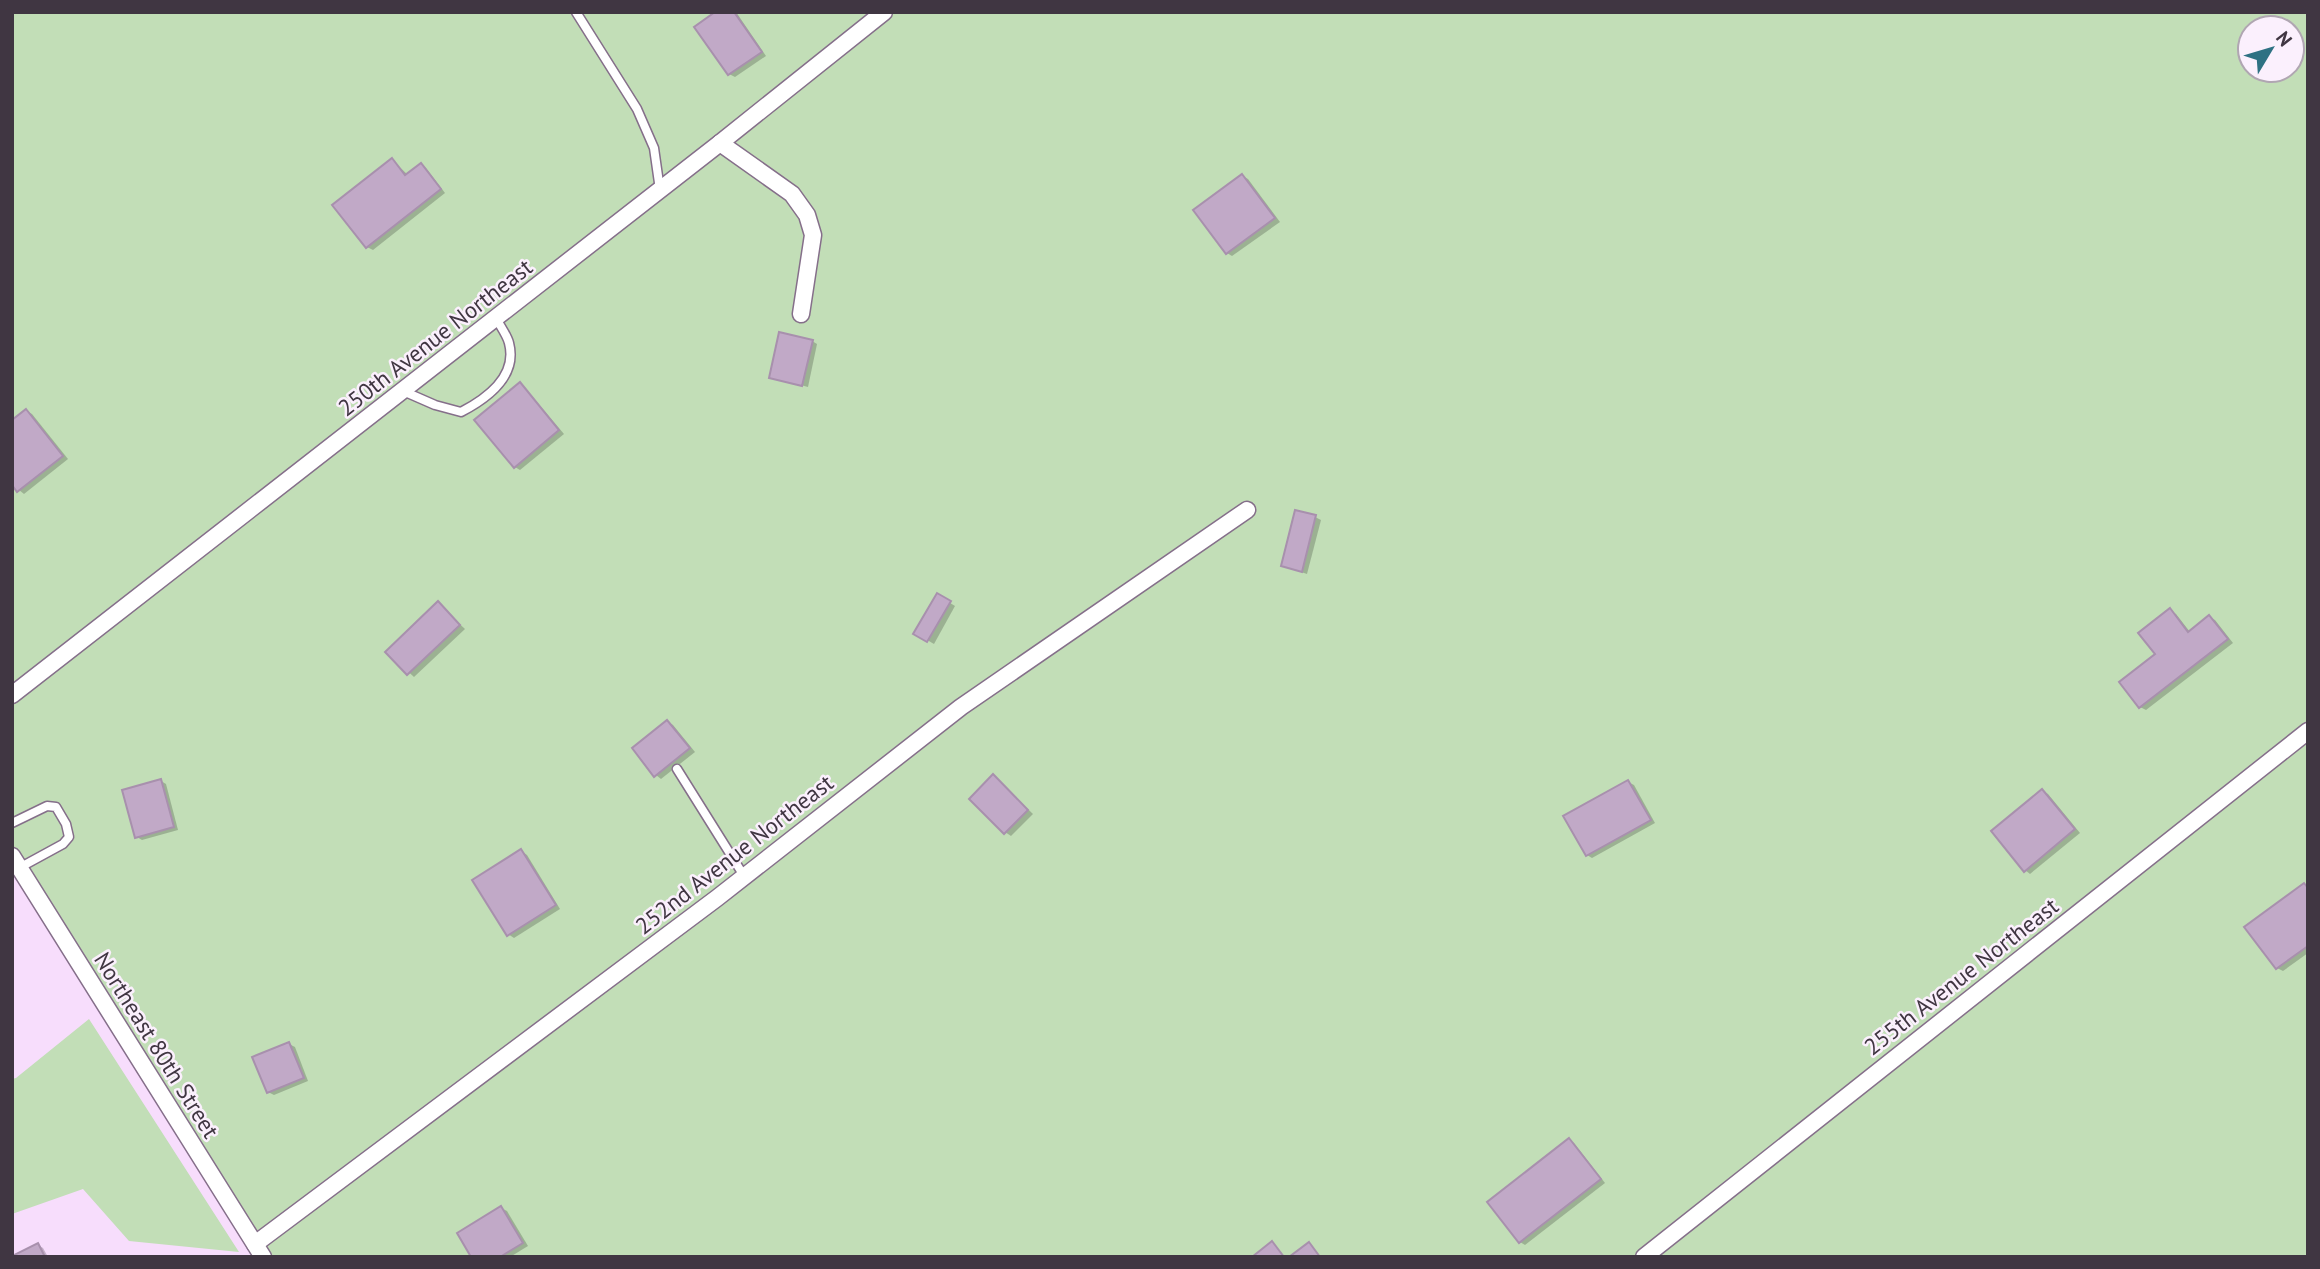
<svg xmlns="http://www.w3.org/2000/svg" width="2320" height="1269" font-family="'PT Sans',sans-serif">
	<rect width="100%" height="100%" fill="#f7ddfc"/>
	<g fill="#c2deb7" fill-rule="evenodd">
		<path d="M12,12H2308V1257H263L12,856ZM2250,28H2292V70H2250Z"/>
		<path d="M89,1019L239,1252L129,1241L83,1189L12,1214V1079L16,1078Z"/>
	</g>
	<g fill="#0003">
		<path d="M718,12H736L766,56L735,77L729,74L697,27Z"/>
		<path d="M392,160L408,175L421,165L426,168L445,193L373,250L367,247Z"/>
		<path d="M1242,176L1248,179L1280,222L1232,256L1227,253Z"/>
		<path d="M812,341L817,344L808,387L771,377Z"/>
		<path d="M520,384L525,388L564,434L520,470L515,467Z"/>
		<path d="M26,411L32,414L68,459L24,494L19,490Z"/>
		<path d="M1315,517L1321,520L1307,574L1283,566Z"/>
		<path d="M937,595L955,606L934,644L915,633Z"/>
		<path d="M438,604L465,629L414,677L387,652Z"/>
		<path d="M2170,611L2176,614L2190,632L2209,617L2215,620L2233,643L2146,710L2140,707L2121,682L2157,654Z"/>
		<path d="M668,722L673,725L695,752L661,779L656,775Z"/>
		<path d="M994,777L1033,814L1011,836L1005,832Z"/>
		<path d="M161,781L166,784L178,830L142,840L137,837Z"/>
		<path d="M1628,782L1634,785L1655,823L1592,858L1587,855Z"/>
		<path d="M2042,791L2048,794L2080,833L2030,874L2025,870Z"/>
		<path d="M521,851L527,855L560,909L514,938L508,934Z"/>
		<path d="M2304,885L2308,887V953L2283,971L2277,968Z"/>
		<path d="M289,1044L295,1047L308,1081L274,1095L268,1092Z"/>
		<path d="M1569,1140L1574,1143L1605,1183L1525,1245L1520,1242Z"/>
		<path d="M501,1208L507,1211L528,1246L510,1257H473Z"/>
		<path d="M38,1245L43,1248L48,1257H15Z"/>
	</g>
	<g fill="#c1a9c7" stroke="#a890ad" stroke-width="2">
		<path d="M715,12H734L762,52L728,75L694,27Z"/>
		<path d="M392,158L405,175L421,163L441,189L366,248L332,205Z"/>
		<path d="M1242,174L1275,218L1226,254L1193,210Z"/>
		<path d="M779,332L813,340L802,386L769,378Z"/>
		<path d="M520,382L559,430L514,468L474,420Z"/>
		<path d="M26,409L63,456L17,492L12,485V420Z"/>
		<path d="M1295,510L1316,515L1302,572L1281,566Z"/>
		<path d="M937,593L951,601L927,642L913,634Z"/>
		<path d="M438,601L460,625L407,675L385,652Z"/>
		<path d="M2170,608L2188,632L2209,615L2228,639L2139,708L2119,682L2155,654L2138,633Z"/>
		<path d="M667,720L690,748L654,777L632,748Z"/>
		<path d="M993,774L1028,810L1004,834L969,799Z"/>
		<path d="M161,779L174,827L135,838L122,790Z"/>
		<path d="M1628,780L1651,820L1586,856L1563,816Z"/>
		<path d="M2042,789L2075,829L2024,872L1991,831Z"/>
		<path d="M521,849L556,905L507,936L472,880Z"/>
		<path d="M2304,883L2308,888V946L2276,969L2244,927Z"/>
		<path d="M289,1042L304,1078L267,1093L252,1057Z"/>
		<path d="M1569,1138L1601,1179L1519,1243L1487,1202Z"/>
		<path d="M501,1206L523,1243L500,1257H471L457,1233Z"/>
		<path d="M1272,1241L1284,1257H1252Z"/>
		<path d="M1309,1242L1320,1257H1289Z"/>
		<path d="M38,1243L45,1257H12V1256Z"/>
	</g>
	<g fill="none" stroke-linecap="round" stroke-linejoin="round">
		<g stroke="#856f8a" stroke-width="11">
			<g id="lane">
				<path d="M576,12L637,109L654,148L660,190"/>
				<path d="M403,391L435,405L461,412C486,399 518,377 509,343C507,335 500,326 496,318"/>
				<path d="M677,769L744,876"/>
				<path d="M12,823L47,806L56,807L66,824L69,837L63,844L19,868"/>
			</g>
		</g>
		<g stroke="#856f8a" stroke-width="19">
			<g id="street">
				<path d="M720,143L792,194L807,215L813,235L801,314"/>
				<path d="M12,695L720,143L884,12"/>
				<path d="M12,856L263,1257"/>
				<path d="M255,1244L717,898L961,707L1247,510"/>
				<path d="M1644,1257L2308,731"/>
			</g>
		</g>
		<use href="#lane" stroke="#fff" stroke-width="8"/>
		<use href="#street" stroke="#fff" stroke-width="16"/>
	</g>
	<g text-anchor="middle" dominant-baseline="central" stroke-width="5" stroke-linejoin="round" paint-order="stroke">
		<g font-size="23" fill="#403642" stroke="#fbf0fd">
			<text transform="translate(435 337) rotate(-38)">250th Avenue Northeast</text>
			<text transform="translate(734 854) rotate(-38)">252nd Avenue Northeast</text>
			<text transform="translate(1961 976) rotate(-38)">255th Avenue Northeast</text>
			<text transform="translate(157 1045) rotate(58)">Northeast 80th Street</text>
		</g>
	</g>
	<rect width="2320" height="1269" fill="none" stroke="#403642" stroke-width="28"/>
	<g transform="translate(2271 49) rotate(52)"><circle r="33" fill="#fbf0fd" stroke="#b0a6b2" stroke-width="2"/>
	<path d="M0-5L12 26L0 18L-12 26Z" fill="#2e7183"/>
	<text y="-10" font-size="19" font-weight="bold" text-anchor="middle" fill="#403642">N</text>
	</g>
</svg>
